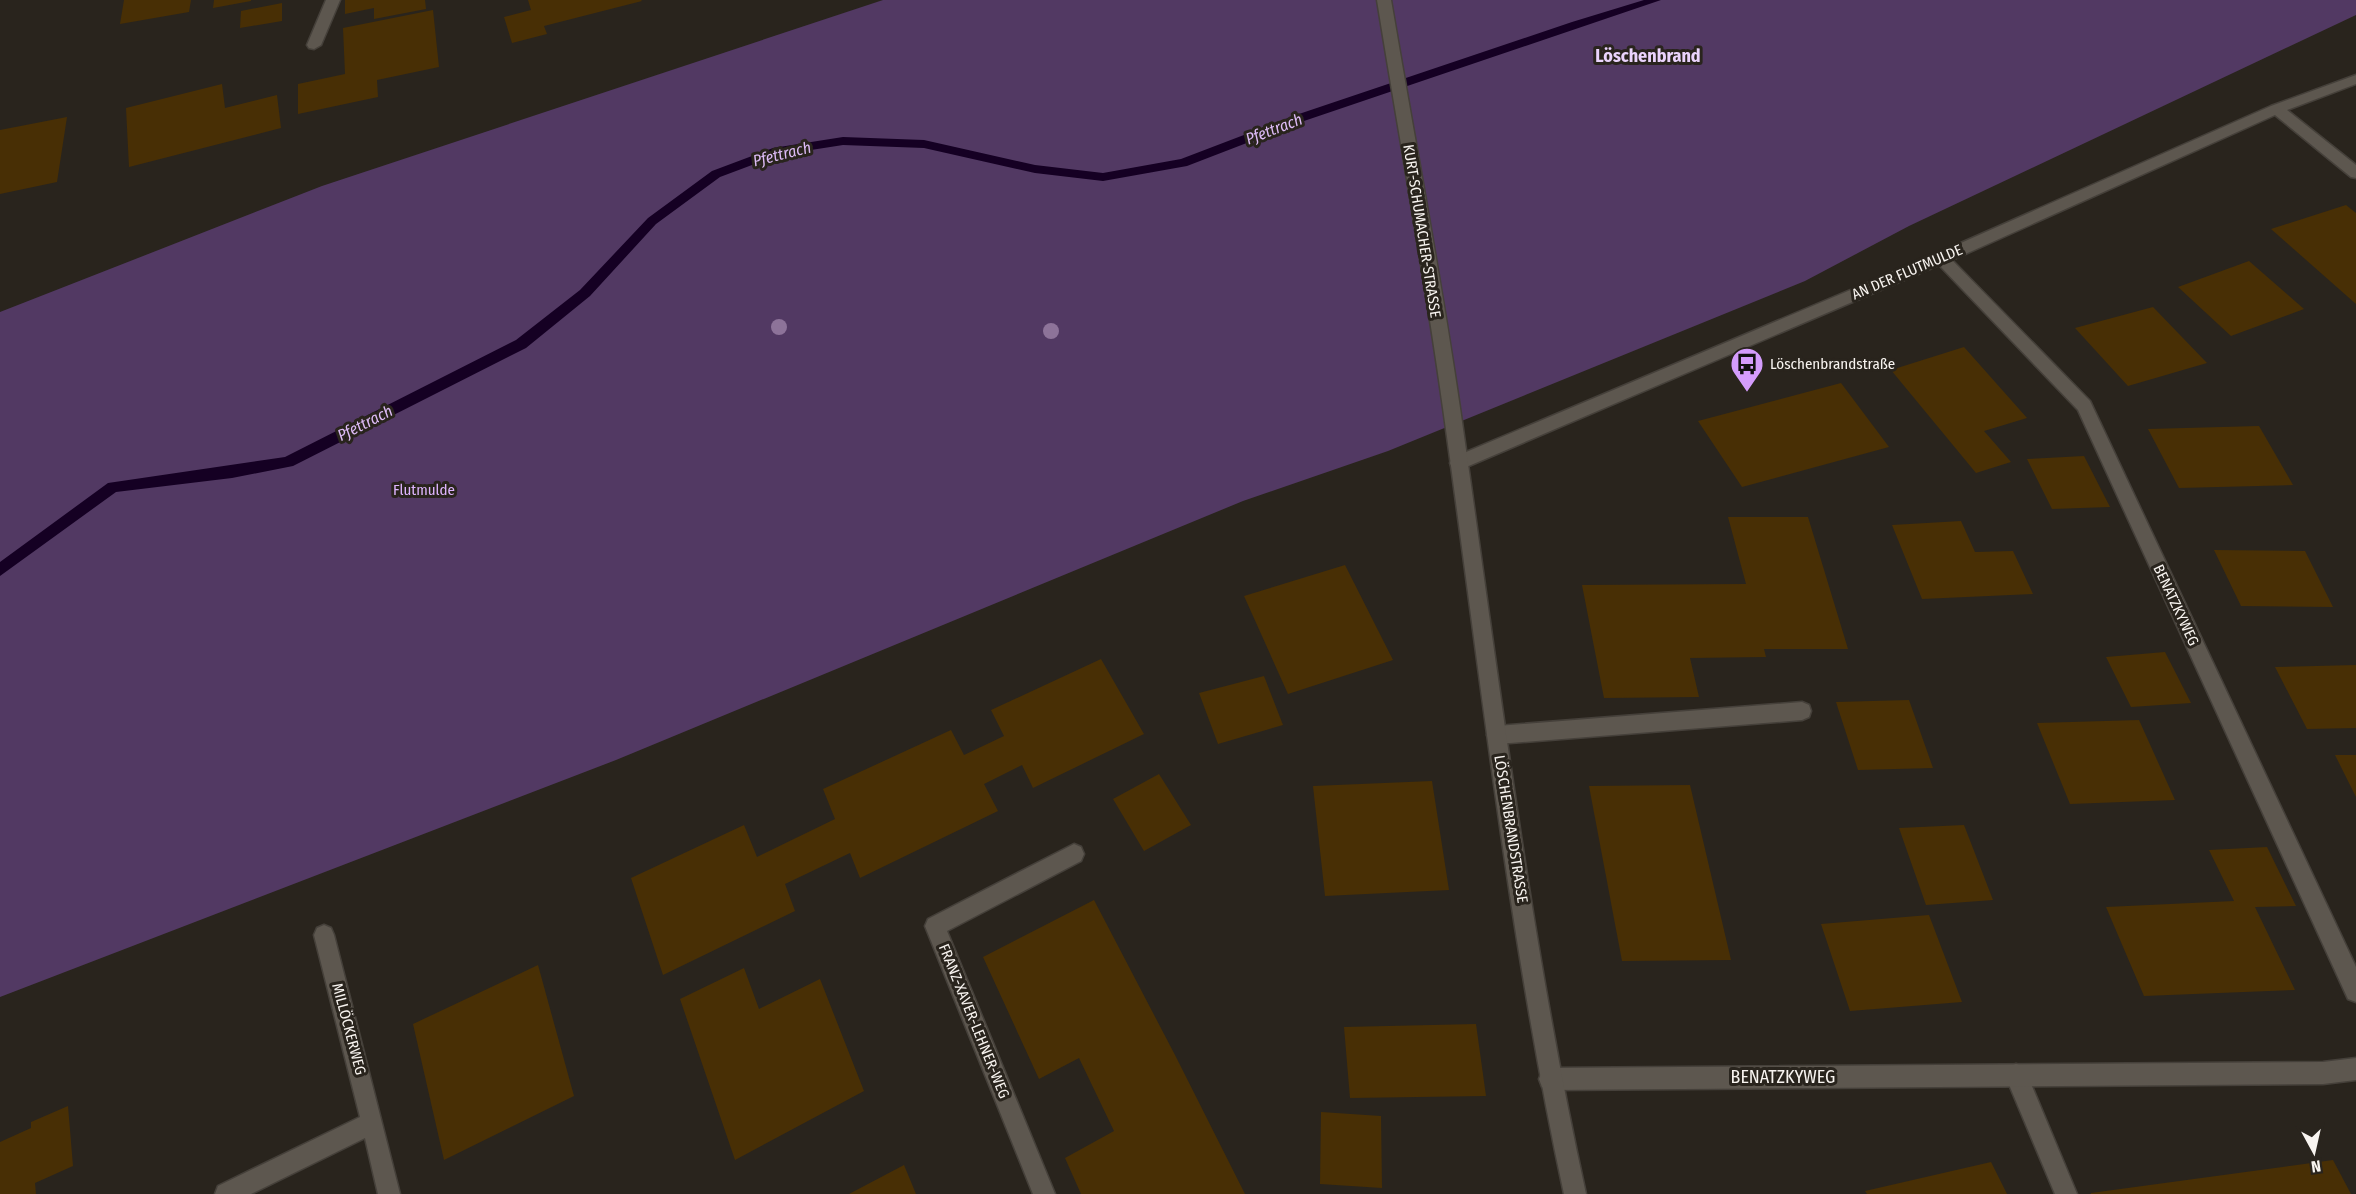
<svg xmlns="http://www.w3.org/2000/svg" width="2356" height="1194" font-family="'Fira Sans Condensed',sans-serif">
	<rect width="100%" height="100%" fill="#29241d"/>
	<path fill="#523963" d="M883,0H2356V15L1909,226L1805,281L1388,451L1243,501L616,760L0,997V312L322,186Z"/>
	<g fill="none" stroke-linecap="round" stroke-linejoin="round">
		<path fill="#150023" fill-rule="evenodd" d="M1644,0H1661L1304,121L1187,166L1103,181L1035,173L924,148L843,145L779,155L720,177L656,224L590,296L526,348L293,466L232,478L116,492L0,576V562L108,483L285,457L516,340L580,290L648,218L712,171L773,148L843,137L924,140L1035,165L1103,173L1181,159L1296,115L1572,22Z"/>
	</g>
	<g fill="#482f05">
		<path d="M124,0H191L189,12L120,24Z"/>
		<path d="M214,0H251V1L213,8Z"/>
		<path d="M345,0H425L426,9L374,19V8L345,14Z"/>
		<path d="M528,0H641L642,1L544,26L547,34L512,43L504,17L531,10Z"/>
		<path d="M282,3V21L240,28L241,11Z"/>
		<path d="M433,10L439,67L377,80L378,97L298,114V84L345,74L343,28Z"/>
		<path d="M222,84L225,108L277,95L281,128L129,167L126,108Z"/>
		<path d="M67,117L57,182L0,194V130Z"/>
		<path d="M2346,205L2356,213V304L2271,229Z"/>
		<path d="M2249,261L2304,309L2231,336L2178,287Z"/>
		<path d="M2153,307L2207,363L2128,386L2075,328Z"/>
		<path d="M1964,347L2027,418L1984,431L2011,462L1976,473L1891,370Z"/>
		<path d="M1841,383L1889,447L1742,487L1698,421Z"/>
		<path d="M2259,426L2293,485L2179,488L2148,429Z"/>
		<path d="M2084,456L2110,507L2052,509L2027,459Z"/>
		<path d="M1728,517H1808L1848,649H1764L1766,657L1690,658L1699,697L1604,698L1582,585L1746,584Z"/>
		<path d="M1961,521L1975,552L2013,551L2033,594L1922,599L1892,525Z"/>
		<path d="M2214,550L2305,551L2333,607L2241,606Z"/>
		<path d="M1345,565L1393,660L1288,694L1244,596Z"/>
		<path d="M2165,652L2191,703L2131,707L2106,657Z"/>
		<path d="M1101,659L1144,734L1033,788L1022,765L984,784L998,811L860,878L850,853L785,884L795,911L663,975L631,878L744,825L757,857L835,819L823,789L951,730L964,755L1004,736L991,710Z"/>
		<path d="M2356,665V728L2307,729L2275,667Z"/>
		<path d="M1264,676L1283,725L1218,744L1199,693Z"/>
		<path d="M1909,700L1933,768L1858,770L1836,702Z"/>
		<path d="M2139,720L2175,800L2070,804L2037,723Z"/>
		<path d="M2335,755H2356V797Z"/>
		<path d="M1159,774L1191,825L1144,851L1113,799Z"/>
		<path d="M1432,781L1449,890L1325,896L1313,786Z"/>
		<path d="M1690,785L1731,960L1622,961L1589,786Z"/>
		<path d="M1964,825L1993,900L1926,905L1899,828Z"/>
		<path d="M2267,847L2296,906L2255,907L2295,990L2144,996L2106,907L2234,901L2209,850Z"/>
		<path d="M1094,900L1175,1055L1245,1194H1081L1065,1158L1114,1131L1079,1058L1039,1079L983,957Z"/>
		<path d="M1929,915L1962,1002L1850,1011L1821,924Z"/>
		<path d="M538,965L574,1096L444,1160L413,1024Z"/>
		<path d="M744,968L759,1009L820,979L864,1091L735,1160L680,999Z"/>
		<path d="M1476,1024L1486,1096L1350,1098L1344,1027Z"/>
		<path d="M68,1106L73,1166L35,1183L36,1194H0V1142L31,1128V1122Z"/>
		<path d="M1321,1112L1381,1116L1382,1188L1320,1184Z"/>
		<path d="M2333,1160L2351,1194H2091V1193Z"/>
		<path d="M1991,1162L2007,1194H1867L1865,1191Z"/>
		<path d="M904,1165L916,1194H849Z"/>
	</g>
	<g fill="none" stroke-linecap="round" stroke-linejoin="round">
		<g stroke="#45403a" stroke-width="3">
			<g id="lane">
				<path d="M1802,702L1809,705L1811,711L1809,717L1802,720L1497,744L1490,741L1487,735L1490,729L1497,726Z"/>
				<path d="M2016,1064L2024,1067L2077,1194H2055L2005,1075L2008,1067Z"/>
			</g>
		</g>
		<g stroke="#45403a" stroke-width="3">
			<g id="street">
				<path d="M326,0H340L321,45L314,49L309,48L307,45Z"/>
				<path d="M2356,75V84L2287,110L2356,165V178L2351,177L2275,115L1952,260L2090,401L2356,967V1002L2348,999L2078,410L1939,265L1464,468L1458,470L1452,468L1450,463L1452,458L1936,254L2271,106Z"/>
				<path d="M1074,844L1081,847L1084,854L1081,861L947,931L1055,1194H1033L925,926L928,919Z"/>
				<path d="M324,925L331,928L334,935L400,1194H378L365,1138L251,1194H215L218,1186L360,1117L314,935L317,928Z"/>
				<path d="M2356,1058V1080L2323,1084L1550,1090L1542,1087L1539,1079L1542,1071L1550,1068L2323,1062Z"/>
			</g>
		</g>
		<g stroke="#45403a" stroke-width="3">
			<path id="secondary" d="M1377,0H1391C1414,136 1440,271 1460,408C1498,670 1529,935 1586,1194H1564C1508,935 1480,670 1443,408C1424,272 1399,136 1377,0Z"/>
		</g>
		<use href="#lane" fill="#5d574f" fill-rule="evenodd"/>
		<use href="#street" fill="#5d574f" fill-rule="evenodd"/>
		<use href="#secondary" fill="#5d574f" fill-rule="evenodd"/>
	</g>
	<g fill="#8d7399">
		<circle cx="779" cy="327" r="8"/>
		<circle cx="1051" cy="331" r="8"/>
	</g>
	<defs>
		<g id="bus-pin" transform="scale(1.725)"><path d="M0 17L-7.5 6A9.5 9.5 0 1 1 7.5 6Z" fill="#d49cfc" stroke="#29241d"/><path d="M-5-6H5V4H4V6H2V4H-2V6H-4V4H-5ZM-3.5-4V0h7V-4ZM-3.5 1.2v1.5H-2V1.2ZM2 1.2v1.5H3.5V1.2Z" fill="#111"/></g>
	</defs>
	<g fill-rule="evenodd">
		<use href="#bus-pin" x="1747" y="364"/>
	</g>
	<g text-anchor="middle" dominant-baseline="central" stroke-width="6" stroke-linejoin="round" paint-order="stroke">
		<g font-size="15" fill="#f8f4f0" stroke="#29241d">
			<text transform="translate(1422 231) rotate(81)">KURT-SCHUMACHER-STRASSE</text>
			<text transform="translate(1907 272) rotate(-23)">AN DER FLUTMULDE</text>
			<text transform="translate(2176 605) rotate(65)">BENATZKYWEG</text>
			<text transform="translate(1511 829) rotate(81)">LÖSCHENBRANDSTRASSE</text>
			<text transform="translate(974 1021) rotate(68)">FRANZ-XAVER-LEHNER-WEG</text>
			<text transform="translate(349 1029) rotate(75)">MILLÖCKERWEG</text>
		</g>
		<g font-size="15" fill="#f8f4f0" stroke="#29241d" text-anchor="start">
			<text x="1770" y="364">Löschenbrandstraße</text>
		</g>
		<g font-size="15" fill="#deb4fe" stroke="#29241d">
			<text x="424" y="490">Flutmulde</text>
		</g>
		<g font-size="16" font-style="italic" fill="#ddbbf6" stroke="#29241d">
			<text transform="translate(1274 129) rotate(-21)">Pfettrach</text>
			<text transform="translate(782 154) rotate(-14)">Pfettrach</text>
			<text transform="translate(365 423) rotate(-27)">Pfettrach</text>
		</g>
		<g font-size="18" font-weight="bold" fill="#ead3fc" stroke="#29241d">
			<text x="1648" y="56">Löschenbrand</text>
		</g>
		<g font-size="18" fill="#f8f4f0" stroke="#29241d">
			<text x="1783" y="1077">BENATZKYWEG</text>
		</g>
	</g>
	<g transform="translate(2314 1152) rotate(172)" stroke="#29241d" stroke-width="4.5" paint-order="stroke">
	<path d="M0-4.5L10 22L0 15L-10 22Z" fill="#f8f4f0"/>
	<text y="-9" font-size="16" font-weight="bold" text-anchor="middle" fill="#f8f4f0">N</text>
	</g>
</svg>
